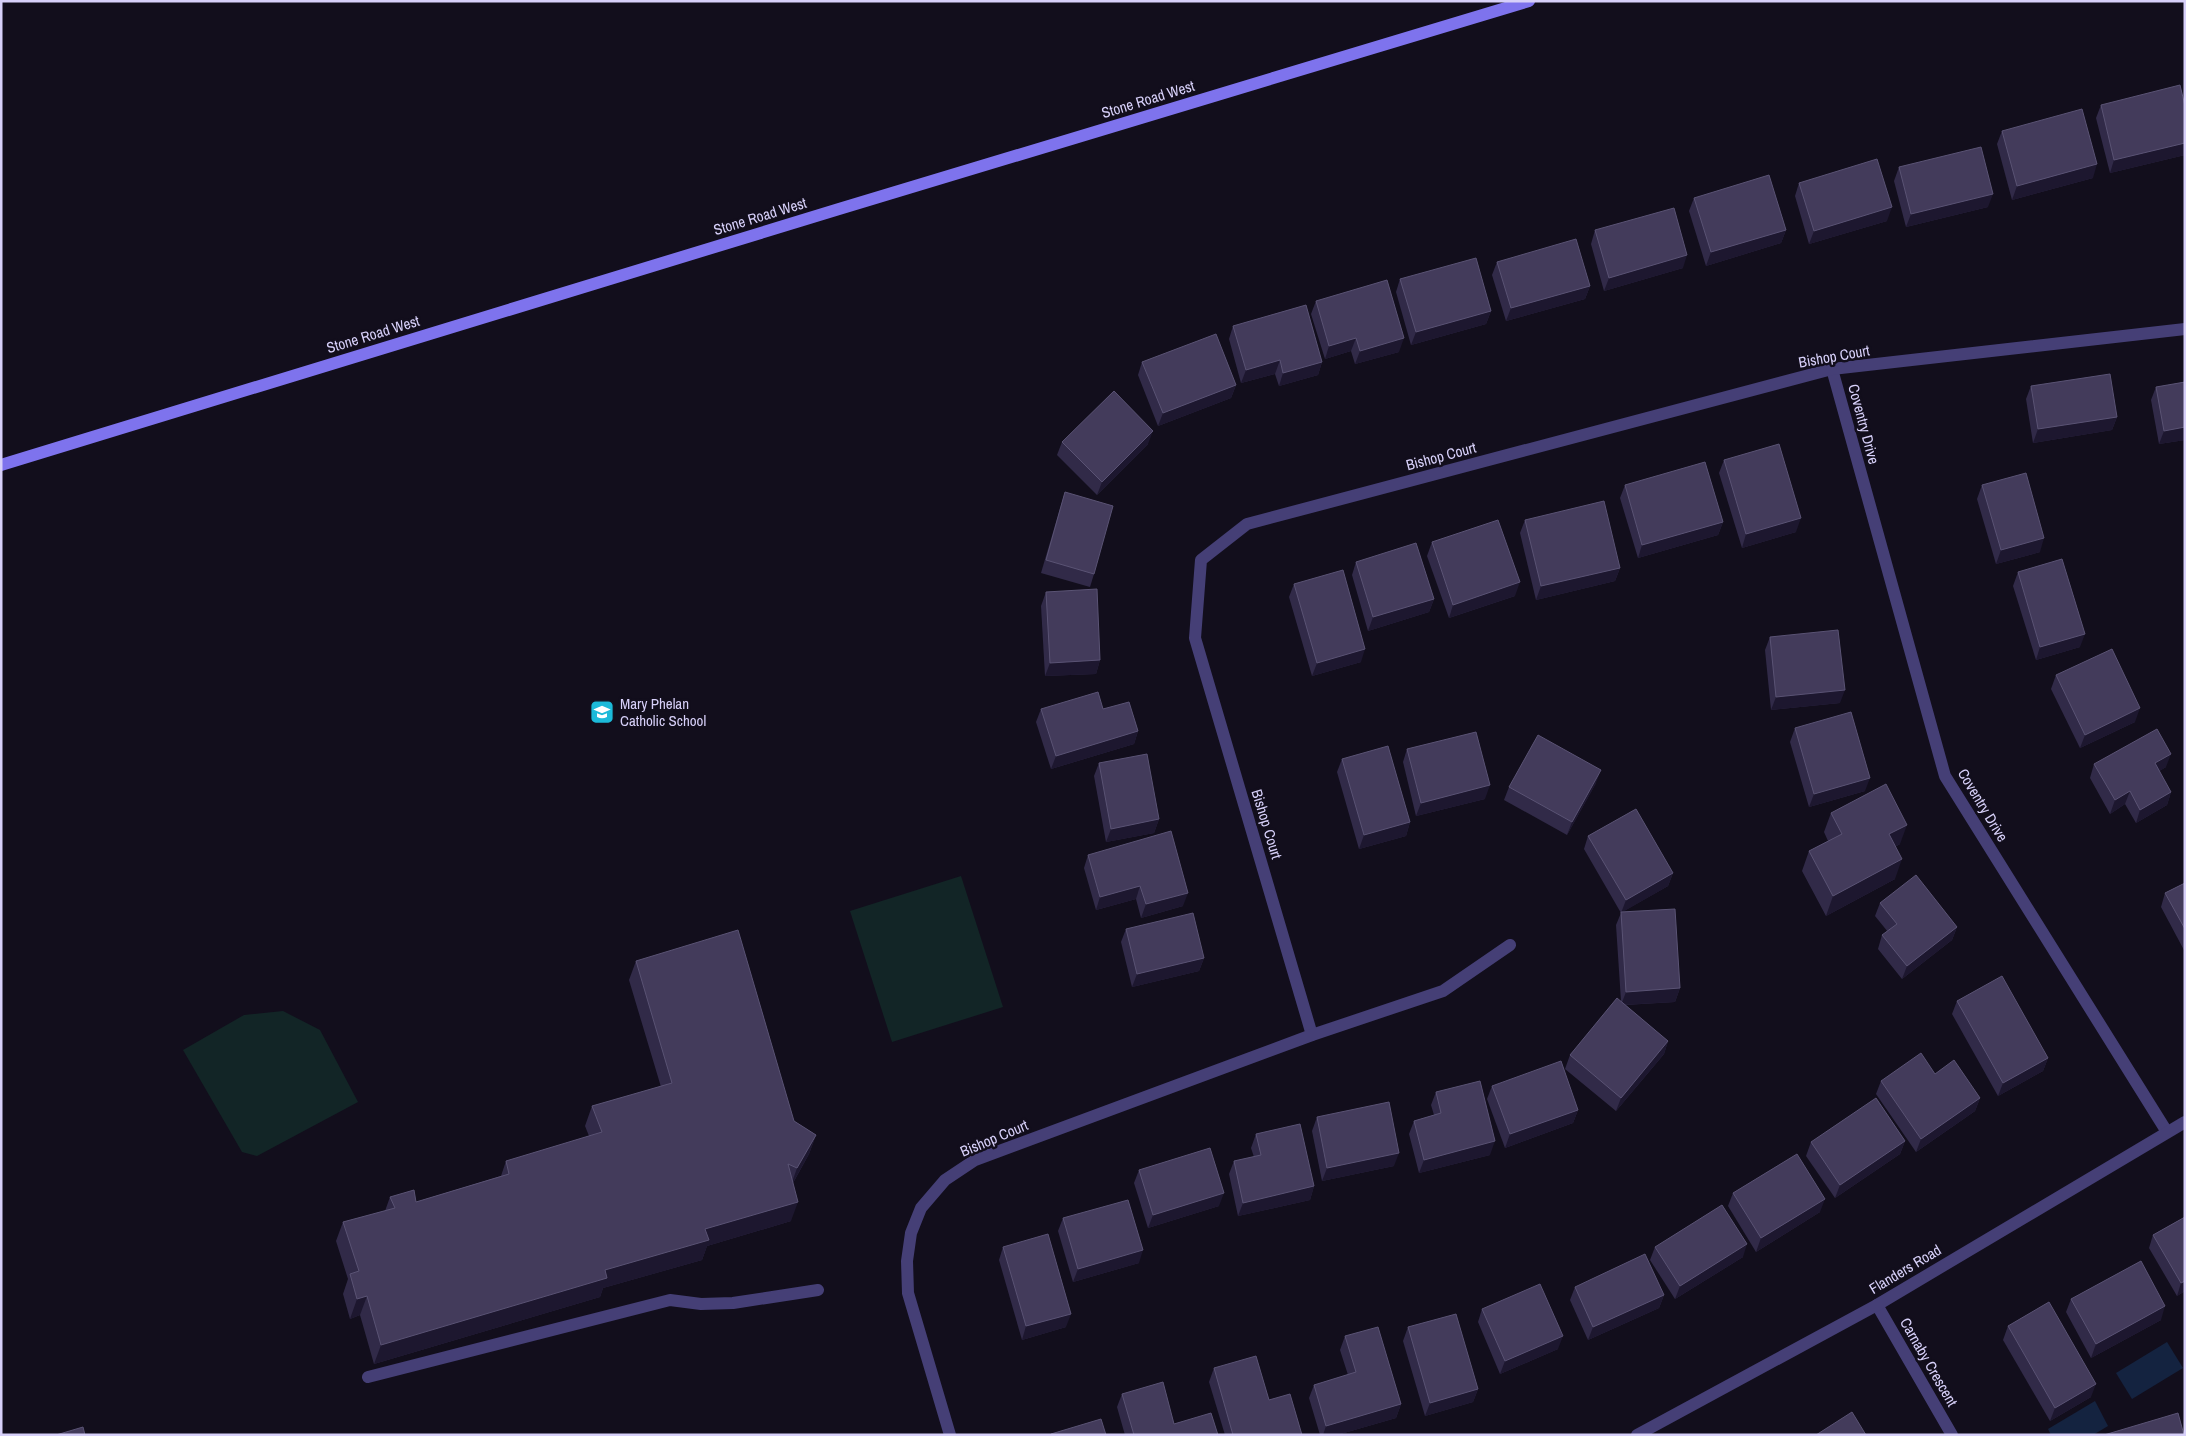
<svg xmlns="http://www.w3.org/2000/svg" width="2186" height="1436" font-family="'Archivo Narrow',sans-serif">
	<rect width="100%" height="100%" fill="#120e1c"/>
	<g fill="#122526">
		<path d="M961,876L1003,1007L892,1042L850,911Z"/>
		<path d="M283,1011L320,1030L358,1102L257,1156L242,1152L183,1050L244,1015Z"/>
	</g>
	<g fill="#142340">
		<path d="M2167,1342L2183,1368L2132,1399L2116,1373Z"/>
		<path d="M2095,1401L2108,1426L2093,1435H2051L2048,1429Z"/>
	</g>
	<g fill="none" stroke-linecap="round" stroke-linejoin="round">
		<path stroke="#453f76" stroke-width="12" d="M368,1377L670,1300L701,1304L733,1303L818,1290"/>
		<g stroke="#453f76" stroke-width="12">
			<path d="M1832,369L1945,776L2167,1132"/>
			<path d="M1312,1035L1195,638L1201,560L1247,524L1832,369L2185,329"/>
			<path d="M1877,1305L1952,1435"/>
			<path d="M950,1435L908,1293L907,1261L911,1233L921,1208L945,1180L975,1160L1312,1035L1443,991L1510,945"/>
			<path d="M1637,1435L1877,1305L2185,1122"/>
		</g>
		<path stroke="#7e73ed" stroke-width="12" d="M1,465L839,209L1529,1"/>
	</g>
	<g fill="#312a48">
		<path d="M2101,105L2185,106V155L2110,173L2096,118Z"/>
		<path d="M2002,131L2093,178L2012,200L1997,144Z"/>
		<path d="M1899,167L1988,207L1906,227L1894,181Z"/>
		<path d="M1799,183L1887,221L1809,244L1795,196Z"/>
		<path d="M1694,198L1786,230L1781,243L1706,266L1689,211Z"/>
		<path d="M1595,230L1683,268L1604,291L1591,244Z"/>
		<path d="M1497,262L1590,286L1585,299L1506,321L1492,275Z"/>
		<path d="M1400,279L1491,311L1486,324L1411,345L1396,292Z"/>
		<path d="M1316,301L1399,352L1355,364L1351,351L1325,359L1311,314Z"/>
		<path d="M1233,326L1322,362L1318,375L1279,386L1275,374L1241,383L1229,339Z"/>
		<path d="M1142,362L1236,385L1231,398L1158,426L1138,375Z"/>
		<path d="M2185,382V440L2159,444L2151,400L2156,387Z"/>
		<path d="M2031,386L2117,417L2112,430L2033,443L2026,399Z"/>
		<path d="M1062,442L1148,444L1097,495L1057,455Z"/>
		<path d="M1724,460L1796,532L1742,548L1719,473Z"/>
		<path d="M1625,485L1723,522L1718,535L1638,558L1620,498Z"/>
		<path d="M1982,485L2040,552L1996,564L1977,499Z"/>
		<path d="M1065,492L1094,574L1090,587L1041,573L1061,505Z"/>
		<path d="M1525,520L1620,568L1615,581L1536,600L1520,533Z"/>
		<path d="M1432,542L1515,596L1449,618L1427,556Z"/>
		<path d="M1356,562L1434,599L1429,612L1368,631L1352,575Z"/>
		<path d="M2018,572L2080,647L2036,660L2013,586Z"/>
		<path d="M1294,584L1361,662L1312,676L1289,597Z"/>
		<path d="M1046,592L1100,660L1096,674L1045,676L1041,606Z"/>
		<path d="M1770,637L1840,703L1771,710L1765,650Z"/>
		<path d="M2056,675L2135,722L2080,748L2051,689Z"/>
		<path d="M1041,709H1103L1138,731L1134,744L1051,769L1036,722Z"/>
		<path d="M1795,728L1865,791L1809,807L1790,742Z"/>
		<path d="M1407,749L1485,799L1416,816L1403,762Z"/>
		<path d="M1342,759L1410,822L1406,836L1359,849L1337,772Z"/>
		<path d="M1099,763L1159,819L1154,833L1106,842L1094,776Z"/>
		<path d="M2094,764L2166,767L2159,771L2171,792L2167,805L2136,823L2125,804L2110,814L2090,778Z"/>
		<path d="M1596,783L1567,835L1504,800L1509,787Z"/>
		<path d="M1831,813L1900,844L1895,847V879L1826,916L1802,871L1809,851L1828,841L1824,832Z"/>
		<path d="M1588,836L1673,873L1668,886L1622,912L1680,988L1675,1002L1625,1005L1668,1041L1664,1054L1616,1111L1565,1069L1570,1055L1621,1001L1616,925L1621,913L1584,849Z"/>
		<path d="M1088,855L1183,906L1141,918L1136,899L1096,910L1084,868Z"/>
		<path d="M2185,883V952L2161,907L2165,893Z"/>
		<path d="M1880,903L1957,927L1952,940L1902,979L1878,949L1882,935L1888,932L1875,916Z"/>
		<path d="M1126,929L1204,958L1199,971L1132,987L1121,942Z"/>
		<path d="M636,961L794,1121L816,1135L809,1154L793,1183L791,1221L707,1246L702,1260L603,1288L600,1297L374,1364L360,1315L350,1319L343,1294L348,1279L336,1241L343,1222L385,1211L390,1197L416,1202L501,1176L506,1161L589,1136L585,1126L592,1106L661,1087L629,980Z"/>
		<path d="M1957,1001L2048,1058L2043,1071L1998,1096L1952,1014Z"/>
		<path d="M1935,1074L1980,1098L1975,1111L1916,1152L1876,1094L1881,1081Z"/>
		<path d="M1492,1086L1578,1110L1573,1123L1505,1148L1487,1099Z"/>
		<path d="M1436,1092L1490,1155L1419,1173L1409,1134L1414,1121L1434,1115L1431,1105Z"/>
		<path d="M1317,1117L1394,1166L1322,1181L1312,1131Z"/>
		<path d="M1256,1134L1314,1186L1310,1200L1238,1216L1229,1174L1234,1161L1254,1157L1251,1148Z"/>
		<path d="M1905,1141L1900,1154L1835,1198L1806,1156L1811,1142Z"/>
		<path d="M1139,1170L1219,1206L1148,1228L1134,1183Z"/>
		<path d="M1733,1193L1820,1212L1756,1252L1728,1206Z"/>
		<path d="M2185,1217V1291L2177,1296L2149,1248L2153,1235Z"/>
		<path d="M1063,1218L1139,1263L1073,1282L1058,1231Z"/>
		<path d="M1003,1247L1066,1327L1022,1340L999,1260Z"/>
		<path d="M1655,1247L1743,1257L1675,1299L1650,1260Z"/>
		<path d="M1575,1287L1664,1295L1659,1308L1588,1340L1570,1300Z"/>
		<path d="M2071,1299L2161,1320L2091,1358L2066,1312Z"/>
		<path d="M1482,1309L1558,1349L1500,1374L1478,1322Z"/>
		<path d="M2008,1326L2091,1397L2050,1421L2003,1340Z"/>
		<path d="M1408,1327L1478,1389L1473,1402L1425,1416L1403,1341Z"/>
		<path d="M1345,1336L1401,1404L1396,1418L1337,1435H1320L1309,1398L1314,1385L1348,1375L1340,1350Z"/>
		<path d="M1214,1368L1269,1400L1302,1435H1225L1209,1382Z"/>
		<path d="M1122,1394L1174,1424L1218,1435H1125L1117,1407Z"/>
	</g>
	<g fill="#1d172f">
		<path d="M2185,143V155L2110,173L2114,160Z"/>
		<path d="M2097,164L2093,178L2012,200L2017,186Z"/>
		<path d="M1993,194L1988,207L1906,227L1911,214Z"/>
		<path d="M1892,207L1887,221L1809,244L1814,231Z"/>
		<path d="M1786,230L1781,243L1706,266L1711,252Z"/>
		<path d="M1687,255L1683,268L1604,291L1609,278Z"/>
		<path d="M1590,286L1585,299L1506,321L1511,308Z"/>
		<path d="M1491,311L1486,324L1411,345L1416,332Z"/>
		<path d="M1356,338L1351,351L1325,359L1329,346Z"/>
		<path d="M1404,338L1399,352L1355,364L1360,351Z"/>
		<path d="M1280,360L1275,374L1241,383L1246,370Z"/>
		<path d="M1322,362L1318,375L1279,386L1283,373Z"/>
		<path d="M1236,385L1231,398L1158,426L1163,413Z"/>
		<path d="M2117,417L2112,430L2033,443L2038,429Z"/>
		<path d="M2185,427V440L2159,444L2164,431Z"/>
		<path d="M1153,431L1148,444L1097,495L1102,482Z"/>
		<path d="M1801,518L1796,532L1742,548L1746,534Z"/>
		<path d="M1723,522L1718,535L1638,558L1642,545Z"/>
		<path d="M2044,538L2040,552L1996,564L2001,550Z"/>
		<path d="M1620,568L1615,581L1536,600L1541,586Z"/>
		<path d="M1520,582L1515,596L1449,618L1453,605Z"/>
		<path d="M1434,599L1429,612L1368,631L1373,617Z"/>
		<path d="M2085,634L2080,647L2036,660L2040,647Z"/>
		<path d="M1365,649L1361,662L1312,676L1317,663Z"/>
		<path d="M1100,660L1096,674L1045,676L1050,663Z"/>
		<path d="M1845,690L1840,703L1771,710L1776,697Z"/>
		<path d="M2140,708L2135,722L2080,748L2085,735Z"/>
		<path d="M1138,731L1134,744L1051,769L1056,756Z"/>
		<path d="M2171,754L2166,767L2150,777L2155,763Z"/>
		<path d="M1601,770L1596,783L1567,835L1572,822Z"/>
		<path d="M1870,778L1865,791L1809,807L1814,794Z"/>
		<path d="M1490,785L1485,799L1416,816L1421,803Z"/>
		<path d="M2130,791L2125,804L2110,814L2115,800Z"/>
		<path d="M2171,792L2167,805L2136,823L2140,810Z"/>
		<path d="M1159,819L1154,833L1106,842L1111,829Z"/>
		<path d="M1410,822L1406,836L1359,849L1364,835Z"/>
		<path d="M1907,825L1900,844L1882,854L1889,834Z"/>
		<path d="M1902,859L1895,879L1826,916L1833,896Z"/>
		<path d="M1673,873L1668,886L1621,913L1626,900Z"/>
		<path d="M1140,886L1136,899L1096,910L1100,897Z"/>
		<path d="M1188,893L1183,906L1141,918L1146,904Z"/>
		<path d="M1957,927L1952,940L1902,979L1907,966Z"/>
		<path d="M1204,958L1199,971L1132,987L1137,974Z"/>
		<path d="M1680,988L1675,1002L1621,1005L1626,992Z"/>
		<path d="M1668,1041L1664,1054L1616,1111L1621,1098Z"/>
		<path d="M2048,1058L2043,1071L1998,1096L2003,1083Z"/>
		<path d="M1980,1098L1975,1111L1916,1152L1921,1139Z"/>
		<path d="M1578,1110L1573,1123L1505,1148L1510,1134Z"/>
		<path d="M816,1135L809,1154L790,1188L797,1168Z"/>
		<path d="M1495,1141L1490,1155L1419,1173L1424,1160Z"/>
		<path d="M1905,1141L1900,1154L1835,1198L1840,1185Z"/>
		<path d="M1399,1153L1394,1166L1322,1181L1327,1168Z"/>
		<path d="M1314,1186L1310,1200L1238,1216L1243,1203Z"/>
		<path d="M1224,1193L1219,1206L1148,1228L1153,1215Z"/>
		<path d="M1825,1199L1820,1212L1756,1252L1761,1238Z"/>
		<path d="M798,1202L791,1221L707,1246L702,1260L603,1288L600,1297L374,1364L381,1345L605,1270L705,1229Z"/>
		<path d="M1747,1244L1743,1257L1675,1299L1680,1286Z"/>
		<path d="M1143,1250L1139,1263L1073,1282L1078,1269Z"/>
		<path d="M2185,1281V1291L2177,1296L2181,1283Z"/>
		<path d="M1664,1295L1659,1308L1588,1340L1593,1327Z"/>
		<path d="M367,1296L360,1315L350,1319L357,1299Z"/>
		<path d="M2165,1306L2161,1320L2091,1358L2096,1344Z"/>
		<path d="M1071,1314L1066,1327L1022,1340L1026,1326Z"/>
		<path d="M1563,1336L1558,1349L1500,1374L1505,1361Z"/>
		<path d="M2096,1384L2091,1397L2050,1421L2055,1408Z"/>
		<path d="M1478,1389L1473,1402L1425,1416L1430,1403Z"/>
		<path d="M1401,1404L1396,1418L1337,1435H1323L1326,1426Z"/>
	</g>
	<g fill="#433b5b" stroke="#5a5374">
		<path d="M2180,85L2185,106V143L2114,160L2101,105Z"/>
		<path d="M2082,109L2097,164L2017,186L2002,131Z"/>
		<path d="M1981,147L1993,194L1911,214L1899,167Z"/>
		<path d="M1877,159L1892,207L1814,231L1799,183Z"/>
		<path d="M1769,175L1786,230L1711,252L1694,198Z"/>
		<path d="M1674,208L1687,255L1609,278L1595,230Z"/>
		<path d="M1576,239L1590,286L1511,308L1497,262Z"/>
		<path d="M1476,258L1491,311L1416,332L1400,279Z"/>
		<path d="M1387,280L1404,338L1360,351L1356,338L1329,346L1316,301Z"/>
		<path d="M1306,305L1322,362L1283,373L1280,360L1246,370L1233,326Z"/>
		<path d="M1216,334L1236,385L1163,413L1142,362Z"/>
		<path d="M2110,374L2117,417L2038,429L2031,386Z"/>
		<path d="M2185,382V427L2164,431L2156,387Z"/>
		<path d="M1114,391L1153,431L1102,482L1062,442Z"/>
		<path d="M1779,444L1801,518L1746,534L1724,460Z"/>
		<path d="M1705,462L1723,522L1642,545L1625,485Z"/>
		<path d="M2026,473L2044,538L2001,550L1982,485Z"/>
		<path d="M1065,492L1113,506L1094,574L1046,560Z"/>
		<path d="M1604,501L1620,568L1541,586L1525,520Z"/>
		<path d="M1498,520L1520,582L1453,605L1432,542Z"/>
		<path d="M1416,543L1434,599L1373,617L1356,562Z"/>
		<path d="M2062,559L2085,634L2040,647L2018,572Z"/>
		<path d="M1343,570L1365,649L1317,663L1294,584Z"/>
		<path d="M1097,589L1100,660L1050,663L1046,592Z"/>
		<path d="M1838,630L1845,690L1776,697L1770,637Z"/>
		<path d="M2112,649L2140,708L2085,735L2056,675Z"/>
		<path d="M1098,692L1103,709L1129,702L1138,731L1056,756L1041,709Z"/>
		<path d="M1851,712L1870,778L1814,794L1795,728Z"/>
		<path d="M2157,729L2171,754L2155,763L2171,792L2140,810L2130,791L2115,800L2094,764Z"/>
		<path d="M1476,732L1490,785L1421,803L1407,749Z"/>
		<path d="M1538,735L1601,770L1572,822L1509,787Z"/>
		<path d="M1388,746L1410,822L1364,835L1342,759Z"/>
		<path d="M1147,754L1159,819L1111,829L1099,763Z"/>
		<path d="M1886,784L1907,825L1889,834L1902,859L1833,896L1809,851L1842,834L1831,813Z"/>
		<path d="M1636,809L1673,873L1626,900L1588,836Z"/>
		<path d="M1171,831L1188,893L1146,904L1140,886L1100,897L1088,855Z"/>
		<path d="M1916,875L1957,927L1907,966L1882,935L1897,924L1880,903Z"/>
		<path d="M2185,883V929L2165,893Z"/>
		<path d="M1675,909L1680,988L1626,992L1621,912Z"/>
		<path d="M1193,913L1204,958L1137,974L1126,929Z"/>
		<path d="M738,930L794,1121L816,1135L797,1168L788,1164L798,1202L705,1229L709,1240L605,1270L607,1278L381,1345L367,1296L357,1299L350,1274L359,1271L343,1222L395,1208L390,1197L414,1190L416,1202L509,1174L506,1161L602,1132L592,1106L672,1083L636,961Z"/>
		<path d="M2002,976L2048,1058L2003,1083L1957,1001Z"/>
		<path d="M1617,998L1668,1041L1621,1098L1570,1055Z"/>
		<path d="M1921,1053L1935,1074L1954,1060L1980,1098L1921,1139L1881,1081Z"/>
		<path d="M1561,1061L1578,1110L1510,1134L1492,1086Z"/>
		<path d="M1480,1081L1495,1141L1424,1160L1414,1121L1441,1113L1436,1092Z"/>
		<path d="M1876,1098L1905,1141L1840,1185L1811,1142Z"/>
		<path d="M1389,1102L1399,1153L1327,1168L1317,1117Z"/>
		<path d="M1300,1124L1314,1186L1243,1203L1234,1161L1261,1155L1256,1134Z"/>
		<path d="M1210,1148L1224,1193L1153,1215L1139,1170Z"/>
		<path d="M1797,1154L1825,1199L1761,1238L1733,1193Z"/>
		<path d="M1128,1200L1143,1250L1078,1269L1063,1218Z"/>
		<path d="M1722,1205L1747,1244L1680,1286L1655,1247Z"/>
		<path d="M2185,1217V1281L2181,1283L2153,1235Z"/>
		<path d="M1048,1234L1071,1314L1026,1326L1003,1247Z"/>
		<path d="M1645,1254L1664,1295L1593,1327L1575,1287Z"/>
		<path d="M2141,1261L2165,1306L2096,1344L2071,1299Z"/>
		<path d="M1540,1284L1563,1336L1505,1361L1482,1309Z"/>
		<path d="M2049,1302L2096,1384L2055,1408L2008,1326Z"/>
		<path d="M1456,1314L1478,1389L1430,1403L1408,1327Z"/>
		<path d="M1378,1327L1401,1404L1326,1426L1314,1385L1356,1372L1345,1336Z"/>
		<path d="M1256,1356L1269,1400L1290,1394L1302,1435H1233L1214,1368Z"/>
		<path d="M1163,1382L1174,1424L1211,1413L1218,1435H1134L1122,1394Z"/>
		<path d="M1852,1412L1866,1435H1816Z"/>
		<path d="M2178,1413L2184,1435H2104Z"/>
		<path d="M1101,1419L1106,1435H1051V1434Z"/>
		<path d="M83,1427L85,1435H56Z"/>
	</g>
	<defs>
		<g id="school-square" transform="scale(1.25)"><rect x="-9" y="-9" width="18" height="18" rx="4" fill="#1cbad9" stroke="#120e1c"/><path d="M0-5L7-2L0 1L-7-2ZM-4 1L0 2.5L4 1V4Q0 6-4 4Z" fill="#fff"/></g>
	</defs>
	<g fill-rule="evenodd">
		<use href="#school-square" x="602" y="712"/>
	</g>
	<g text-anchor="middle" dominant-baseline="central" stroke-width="5" stroke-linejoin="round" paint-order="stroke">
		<g font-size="15" fill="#d7d0f9" stroke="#120e1c">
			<text transform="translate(1148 99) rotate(-17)">Stone Road West</text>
			<text transform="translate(760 216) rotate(-17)">Stone Road West</text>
			<text transform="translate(373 334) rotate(-17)">Stone Road West</text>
			<text transform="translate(1834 356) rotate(-10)">Bishop Court</text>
			<text transform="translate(1864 424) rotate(75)">Coventry Drive</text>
			<text transform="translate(1441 456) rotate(-15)">Bishop Court</text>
			<text transform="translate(1983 805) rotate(59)">Coventry Drive</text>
			<text transform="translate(1267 824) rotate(73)">Bishop Court</text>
			<text transform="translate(994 1138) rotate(-23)">Bishop Court</text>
			<text transform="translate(1905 1269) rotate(-31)">Flanders Road</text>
			<text transform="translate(1929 1362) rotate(60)">Carnaby Crescent</text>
		</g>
		<g font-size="15" fill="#d7d0f9" stroke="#120e1c" text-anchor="start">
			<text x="620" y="703">Mary Phelan<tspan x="620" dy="17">Catholic School</tspan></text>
		</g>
	</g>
	<rect width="2186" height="1436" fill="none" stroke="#d7d0f9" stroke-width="5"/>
</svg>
